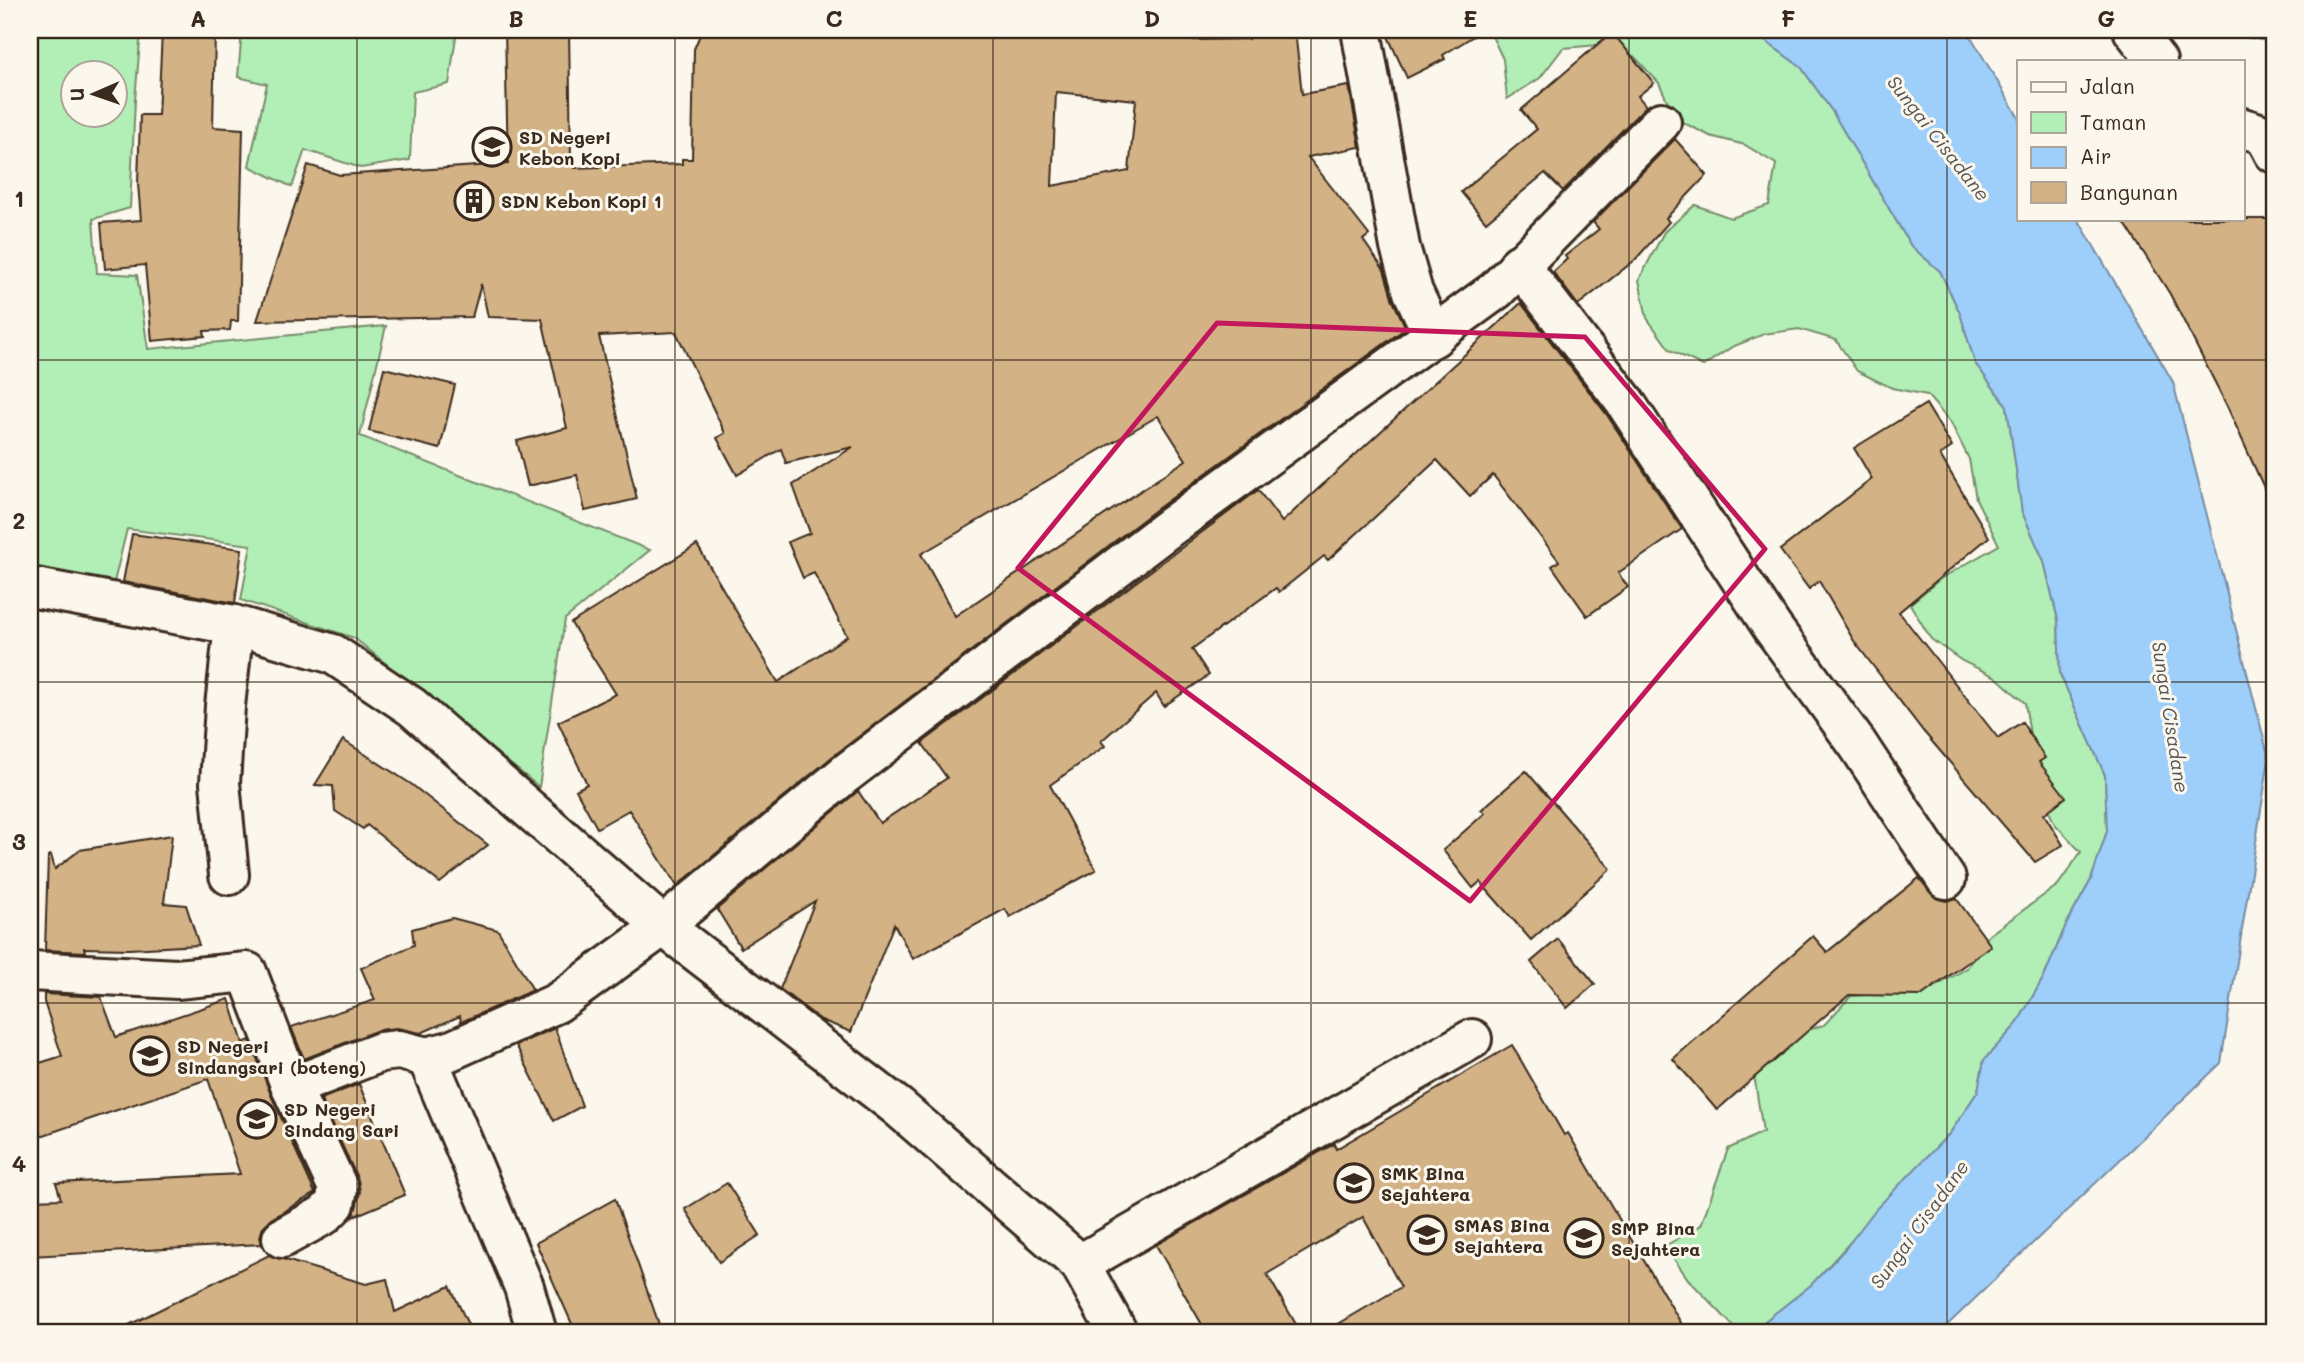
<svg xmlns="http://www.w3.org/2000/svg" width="2304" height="1363" font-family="Mali,sans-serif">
	<rect width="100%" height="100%" fill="#fbf7ec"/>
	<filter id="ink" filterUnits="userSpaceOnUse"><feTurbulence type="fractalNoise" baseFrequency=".0143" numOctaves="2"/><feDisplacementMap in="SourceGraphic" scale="14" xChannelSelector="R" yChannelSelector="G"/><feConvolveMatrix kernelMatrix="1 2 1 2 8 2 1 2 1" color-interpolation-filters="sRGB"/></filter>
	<g filter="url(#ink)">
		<g fill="#b1efb6" stroke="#768c6a" stroke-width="2" fill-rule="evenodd">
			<path d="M30,30H141L135,100L130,208L93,219L97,273L137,275L148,349L386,326L360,436L650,550L565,619L539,787L354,638L241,600L251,545L127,529L114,582L30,568ZM74,74H116V116H74Z"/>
			<path d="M242,30H457L449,84L413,92L410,160L361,168L305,150L292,187L249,166L267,84L238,77Z"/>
			<path d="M1489,30H1750L1801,67L1832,111L1911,246L1940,271L1960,313L1975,363L2007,406L2022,512L2044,561L2058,620L2060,674L2105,775L2107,831L2091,880L2066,925L2045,975L2017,1024L1984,1060L1978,1091L1950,1133L1811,1285L1750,1333H1740L1688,1279L1665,1246L1701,1225L1728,1149L1763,1132L1751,1056L1786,1037L1824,1025L1851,996L1931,989L1967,968L1989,935L2058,885L2081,852L2054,823L2038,785L2025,703L1996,677L1962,661L1931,639L1910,604L1940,579L1999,545L1976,499L1969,459L1951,423L1927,395L1892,388L1857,371L1836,340L1799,329L1764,334L1732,347L1703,366L1670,350L1647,318L1639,280L1664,232L1695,205L1731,218L1769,205L1776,164L1745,145L1710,136L1676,119L1659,83L1634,56L1599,45L1563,48L1540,78L1507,99L1503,59Z"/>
			<path d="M2202,30H2274V42Z"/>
		</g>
		<path fill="#9ecefa" stroke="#768ca2" stroke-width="2" d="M1750,30H1967L2019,118V219H2078L2173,382L2269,759L2221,1063L1939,1333H1750L1811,1285L1845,1249L1876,1209L1950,1133L1978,1091L1984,1060L2017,1024L2045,975L2066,925L2091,880L2107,831L2105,775L2060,674L2058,620L2044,561L2022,512L2007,406L1975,363L1960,313L1940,271L1911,246L1832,111L1801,67Z"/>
		<g fill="#d3b286" stroke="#3b2a1e" stroke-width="2" fill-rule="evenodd">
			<path d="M505,30H569L571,160H574V168L682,164V159H692L694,49L702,30H1023L1060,33V30H1124V32L1194,40L1248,39L1247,30H1295L1302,94L1349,86L1360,147L1308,157L1369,235L1363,240L1384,270L1393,301L1406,328L1157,509L832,757L677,886L629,810L597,828L576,790L587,784L558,722L616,694L571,623L697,545L778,682L847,636L814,573L803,578L788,542L810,533L793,485L853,447L786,463L781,449L737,475L717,438L725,433L676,332L599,336L637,499L585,511L577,475L528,486L517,441L567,428L542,319L488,317L481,284L472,317L257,321L308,165L340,175L508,164ZM1056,92L1136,100L1129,171L1052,186ZM1158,416L1186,460L955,616L921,554Z"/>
			<path d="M1385,30H1483L1443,55L1445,59L1407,78Z"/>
			<path d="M162,32L215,33L213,127L243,129L238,321H231L230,330L204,331L205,336L152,341L145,265L105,269L101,223L141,220L138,184L140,115H158Z"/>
			<path d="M1612,32L1654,83L1638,96L1646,106L1563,191L1545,173L1486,222L1461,192L1537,129L1521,110Z"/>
			<path d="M1675,139L1707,175L1666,218L1669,222L1635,260L1578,305L1553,272L1567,259L1565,256L1599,229L1593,222Z"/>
			<path d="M2122,219H2274V510L2227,406L2170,294Z"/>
			<path d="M1521,303L1607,415L1682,529L1618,573L1628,587L1587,616L1552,566L1559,561L1493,475L1470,496L1437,460L1328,560L1324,556L1279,592L1276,588L1192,649L1209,675L1164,706L1156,693L1101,741L1105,746L1050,785L1096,870L1010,917L1005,909L913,959L894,924L851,1032L821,1020L780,989L815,901L741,948L717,909L858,791L880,823L947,778L922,743L1258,490L1282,522Z"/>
			<path d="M384,368L455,385L440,449L369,431Z"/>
			<path d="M1926,404L1952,447L1940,455L1989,537L1899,612L1998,738L2022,722L2045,758L2039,762L2066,797L2044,814L2063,845L2035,862L1923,731L1854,641L1819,581L1809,589L1780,550L1872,479L1854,448Z"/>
			<path d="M132,534L242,549L235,603L123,582Z"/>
			<path d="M343,740L411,784L488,845L440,883L367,825L363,829L335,811L333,786L315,785Z"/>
			<path d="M1526,771L1611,869L1531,940L1480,882L1473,888L1443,850L1485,813L1481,810Z"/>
			<path d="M172,835L164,903L186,905L199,945L129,949L84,948L85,952L45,950L48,856L51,855L55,869L80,850Z"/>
			<path d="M1919,878L1936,898L1947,901L1956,898L1991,946L1921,996L1849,995L1717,1110L1673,1059L1813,936L1827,952Z"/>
			<path d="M452,918L498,930L533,990L461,1022L460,1016L421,1033L397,1028L378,1030L304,1059L291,1027L375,1000L361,968L414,945L412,929Z"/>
			<path d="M1558,939L1595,984L1567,1008L1531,962Z"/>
			<path d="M44,994L101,997L116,1037L229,999L243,1043L250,1040L271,1095L315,1193L271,1219L263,1227L260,1237L262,1244L30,1256V1200L61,1199L56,1183L240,1174L208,1079L41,1136L30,1102V1066L62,1056L44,1002Z"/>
			<path d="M555,1028L582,1106L554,1121L516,1045Z"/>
			<path d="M1512,1045L1564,1135L1568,1133L1687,1333H1323L1401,1287L1363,1217L1267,1274L1301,1333H1207L1156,1245L1334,1144L1336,1149Z"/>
			<path d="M359,1084L405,1195L352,1217L356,1208L360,1192L358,1180L321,1099Z"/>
			<path d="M727,1183L760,1235L719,1262L685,1209Z"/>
			<path d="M615,1199L662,1333H576L536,1243Z"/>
			<path d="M269,1255L366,1284L387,1279L395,1312L450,1286L472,1333H113Z"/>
		</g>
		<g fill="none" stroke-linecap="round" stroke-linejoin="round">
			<g stroke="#3b2a1e" stroke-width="44">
				<g id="minor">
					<path d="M1361,30L1400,247L1413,292L1434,337"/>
					<path d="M2133,30L2157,61"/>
					<path d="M2243,128C2263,134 2264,133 2274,153"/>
					<path d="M1519,264L1625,402L1772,627L1858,745L1946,879"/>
					<path d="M30,587L234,625L333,654L412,707L663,926L898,1107L1080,1264L1118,1333"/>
					<path d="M229,875L220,783L225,706L234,625"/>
					<path d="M30,971L177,979L247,972L291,1087L338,1188L335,1204L324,1215L282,1238"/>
					<path d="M427,1057L524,1287L537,1333"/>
					<path d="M291,1087L381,1052L399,1050L427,1057L450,1051L557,1003L663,926L845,774L1170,527L1496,290L1661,122"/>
					<path d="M1080,1264L1472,1039"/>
				</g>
			</g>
			<use href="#minor" stroke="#fbf7ec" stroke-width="38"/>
		</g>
	</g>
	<path fill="none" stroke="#c2185b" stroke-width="5" stroke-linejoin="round" d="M1217,323L1585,337L1765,549L1470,901L1018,568Z"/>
	<path fill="none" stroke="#3b2a1e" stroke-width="2" stroke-opacity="0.55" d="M357,30V1333M675,30V1333M993,30V1333M1311,30V1333M1629,30V1333M1947,30V1333M30,360H2274M30,682H2274M30,1003H2274"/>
	<defs>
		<g id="school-ring" transform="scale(2.0125)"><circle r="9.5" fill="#fbf7ec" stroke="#3b2a1e" stroke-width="1.5"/><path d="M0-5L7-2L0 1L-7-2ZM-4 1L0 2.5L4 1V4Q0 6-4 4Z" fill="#3b2a1e"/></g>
		<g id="building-ring" transform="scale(2.0125)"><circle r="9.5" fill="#fbf7ec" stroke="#3b2a1e" stroke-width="1.5"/><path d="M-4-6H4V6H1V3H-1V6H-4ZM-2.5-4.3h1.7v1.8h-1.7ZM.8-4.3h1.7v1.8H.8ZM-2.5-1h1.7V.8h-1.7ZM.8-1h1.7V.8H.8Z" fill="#3b2a1e"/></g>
	</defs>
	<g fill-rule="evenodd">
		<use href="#school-ring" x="492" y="147"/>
		<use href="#building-ring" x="474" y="201"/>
		<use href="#school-ring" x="150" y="1056"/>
		<use href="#school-ring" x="257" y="1119"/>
		<use href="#school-ring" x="1354" y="1183"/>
		<use href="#school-ring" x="1427" y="1235"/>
		<use href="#school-ring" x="1584" y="1238"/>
	</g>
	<g text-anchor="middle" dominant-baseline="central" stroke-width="6" stroke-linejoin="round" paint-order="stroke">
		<g font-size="18" font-weight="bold" fill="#3b2a1e" stroke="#fbf7ec" text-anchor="start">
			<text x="519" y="137">SD Negeri<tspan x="519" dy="21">Kebon Kopi</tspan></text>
			<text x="501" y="201">SDN Kebon Kopi 1</text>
			<text x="177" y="1046">SD Negeri<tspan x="177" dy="21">Sindangsari (boteng)</tspan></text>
			<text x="284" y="1109">SD Negeri<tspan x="284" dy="21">Sindang Sari</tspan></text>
			<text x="1381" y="1173">SMK Bina<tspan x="1381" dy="21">Sejahtera</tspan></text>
			<text x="1454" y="1225">SMAS Bina<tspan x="1454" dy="21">Sejahtera</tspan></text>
			<text x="1611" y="1228">SMP Bina<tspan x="1611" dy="21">Sejahtera</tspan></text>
		</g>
		<g font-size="19" font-style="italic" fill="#545355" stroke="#fbf7ec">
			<text transform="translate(1939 138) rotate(52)">Sungai Cisadane</text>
			<text transform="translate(2171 717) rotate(81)">Sungai Cisadane</text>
			<text transform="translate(1919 1224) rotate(-54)">Sungai Cisadane</text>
		</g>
	</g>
	<rect width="2304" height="1363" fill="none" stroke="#fbf7ec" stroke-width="77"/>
	<rect x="2017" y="60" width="228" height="161" fill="#fbf7ec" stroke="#aea59a" stroke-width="2"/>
	<rect x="2031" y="82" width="35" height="10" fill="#fbf7ec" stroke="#aea59a" stroke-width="2"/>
	<text x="2080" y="94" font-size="21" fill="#3b2a1e">Jalan</text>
	<rect x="2031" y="112" width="35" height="21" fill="#b1efb6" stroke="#aea59a" stroke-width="2"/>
	<text x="2080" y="130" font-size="21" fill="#3b2a1e">Taman</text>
	<rect x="2031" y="147" width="35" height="21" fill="#9ecefa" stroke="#aea59a" stroke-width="2"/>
	<text x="2080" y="164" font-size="21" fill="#3b2a1e">Air</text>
	<rect x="2031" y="182" width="35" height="21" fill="#d3b286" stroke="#aea59a" stroke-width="2"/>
	<text x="2080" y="200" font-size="21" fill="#3b2a1e">Bangunan</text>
	<g transform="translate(94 94) rotate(268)"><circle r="33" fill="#fbf7ec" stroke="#aea59a" stroke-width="2"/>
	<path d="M0-5L12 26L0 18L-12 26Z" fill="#3b2a1e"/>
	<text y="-10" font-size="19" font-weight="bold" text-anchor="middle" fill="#3b2a1e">U</text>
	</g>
	<rect x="38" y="38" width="2228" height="1286" fill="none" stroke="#3b2a1e" stroke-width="2.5"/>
	<g font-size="23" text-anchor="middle" font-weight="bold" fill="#3b2a1e">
		<text x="198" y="27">A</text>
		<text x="516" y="27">B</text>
		<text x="834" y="27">C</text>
		<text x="1152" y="27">D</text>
		<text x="1470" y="27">E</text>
		<text x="1788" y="27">F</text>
		<text x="2106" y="27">G</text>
		<text x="19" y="207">1</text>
		<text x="19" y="529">2</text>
		<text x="19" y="850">3</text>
		<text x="19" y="1172">4</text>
	</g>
</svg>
